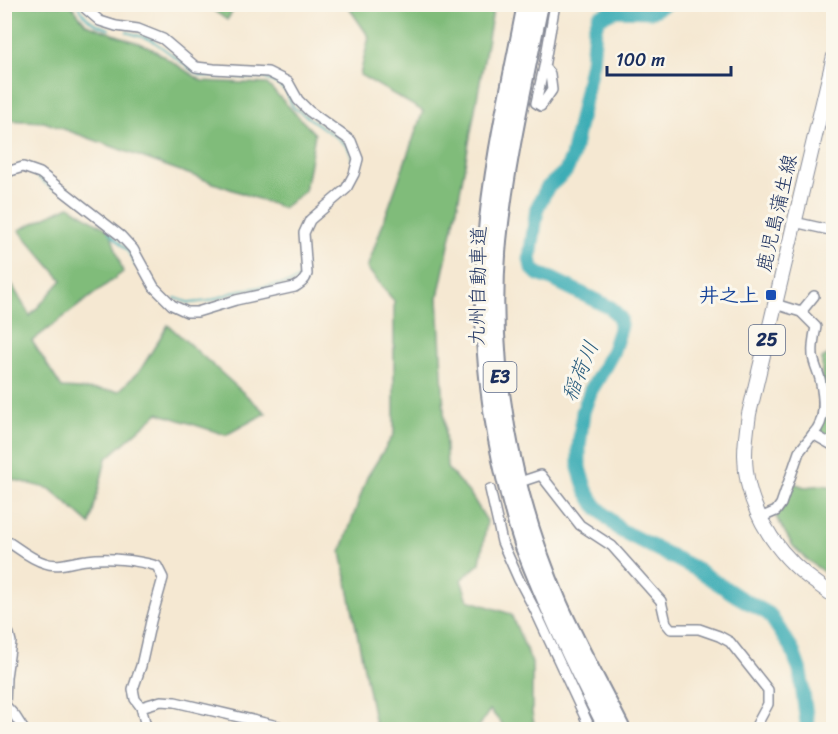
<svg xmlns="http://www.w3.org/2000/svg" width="838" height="734" font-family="Sriracha,'Klee One',sans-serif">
	<rect width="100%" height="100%" fill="#fbf7ec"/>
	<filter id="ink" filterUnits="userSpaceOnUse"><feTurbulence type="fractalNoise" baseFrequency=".0167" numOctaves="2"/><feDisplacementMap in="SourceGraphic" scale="12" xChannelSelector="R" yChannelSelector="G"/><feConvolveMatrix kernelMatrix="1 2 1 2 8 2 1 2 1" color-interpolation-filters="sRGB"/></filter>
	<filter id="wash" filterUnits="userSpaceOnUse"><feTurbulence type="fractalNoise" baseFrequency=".008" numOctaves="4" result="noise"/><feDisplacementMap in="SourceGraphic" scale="24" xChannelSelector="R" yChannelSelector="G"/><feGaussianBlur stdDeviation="1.35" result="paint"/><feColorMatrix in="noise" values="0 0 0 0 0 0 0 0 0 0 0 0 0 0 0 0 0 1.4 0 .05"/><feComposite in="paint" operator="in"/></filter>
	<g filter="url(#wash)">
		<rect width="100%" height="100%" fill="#f5e8d2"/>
		<g fill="#80bc7a" stroke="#4e766c" stroke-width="1.5">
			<path d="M4,5H71L86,24L149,47L202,81L267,84L315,134L305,191L283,208L44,122L5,120Z"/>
			<path d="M206,5H237L227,20Z"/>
			<path d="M347,5H494L458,203L438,297L447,468L471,495L487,521L480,563L461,580L468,600L511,614L532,663V713L535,729H506L490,710L477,729H376L341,552L367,477L394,434V301L367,268L423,111L360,75L369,37Z"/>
			<path d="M69,206L110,231L123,272L32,341L62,388L119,391L141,369L168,325L266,413L226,435L158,413L106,459L90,524L50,489L7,478L4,468V271L30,316L62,280L19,230Z"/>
			<path d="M833,352V439L820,431L822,359Z"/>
			<path d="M793,483L805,487L823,485L833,487V579L805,558L793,546L776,517L783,508Z"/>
		</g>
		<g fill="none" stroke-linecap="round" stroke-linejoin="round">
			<g stroke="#3cadb6" stroke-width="2">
				<path d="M77,4C86,20 93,24 109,29"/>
				<path d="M127,32L152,40L195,72L203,76L265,78L275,83L286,91L293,107L339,139L348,147L353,161"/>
				<path d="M36,176L53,189"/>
				<path d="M109,232L127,250L136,266"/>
				<path d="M175,298L190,303L209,301L240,290L291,283L300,277L303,270"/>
			</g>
			<path stroke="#3cadb6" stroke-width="15" d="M665,4L652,11L616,10L599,17L595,28L592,62L572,157L566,171L547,188L537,208L530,258L532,268L538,274L552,279L611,308L620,318V329L612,353L599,377L591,390L583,412L579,447V468L586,490L595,505L620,530L696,569L737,596L769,614L792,649L800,671L808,730"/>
		</g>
	</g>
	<g filter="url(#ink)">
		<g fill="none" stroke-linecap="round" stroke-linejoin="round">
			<g stroke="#888c98" stroke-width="12">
				<g id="minor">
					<path d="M544,67L550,74L552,90L541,106L536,103L544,67L555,4"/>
					<path d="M4,173L23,167L40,173L121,236L133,249L154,287L172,305L187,312H197L236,300L295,287C300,284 305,281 307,274L304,233L310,220L346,189L354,174L358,159L351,141L309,111L298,100L288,82L268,72L214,69L196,67L163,39L138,29L116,26L100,21L86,9L84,4"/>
					<path d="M794,222L834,231"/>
					<path d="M775,304L801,312L816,327C814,336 812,346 813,356C814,364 818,371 820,379C824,397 827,420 813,434"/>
					<path d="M801,312L814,296"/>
					<path d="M526,480L541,475L580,525L612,546L661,601L666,623L671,629H699L719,636L730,642L768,690V704L754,730"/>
					<path d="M490,489L502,542L519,580L535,610L591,730"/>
					<path d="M760,518L776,511L781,504L799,452L813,434L834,446"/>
					<path d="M4,539C17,547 30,559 45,563C58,568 73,561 87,560C109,557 136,560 157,566L163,578L151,621L141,666L133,689L135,699L141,707L147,730"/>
					<path d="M4,630L9,634L11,642L6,677L5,705L15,716L24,730"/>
					<path d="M141,707L161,701L175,702L295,730"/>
				</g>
			</g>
			<g stroke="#888c98" stroke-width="16">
				<path id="primary" d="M834,56L749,414C747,428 745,441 745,455C745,503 771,547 807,576C816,583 825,589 834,596"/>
			</g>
			<g stroke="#888c98" stroke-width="20">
				<g id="motorway">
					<path d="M526,4C511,83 492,162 486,242C480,323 487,403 506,482C511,504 517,526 524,547C548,610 577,670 608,730"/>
					<path d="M540,4C524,83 506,161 498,241C487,364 510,491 559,604C578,647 601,688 622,730"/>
				</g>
			</g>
			<use href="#minor" stroke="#fff" stroke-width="9"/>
			<use href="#primary" stroke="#fff" stroke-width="14"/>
			<use href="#motorway" stroke="#fff" stroke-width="16"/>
		</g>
	</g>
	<rect fill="#1a4fb4" stroke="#fbf7ec" stroke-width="2" x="765" y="289" width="12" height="12" rx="3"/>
	<g text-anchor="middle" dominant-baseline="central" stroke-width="6" stroke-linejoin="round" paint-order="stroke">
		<g fill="#fbf7ec" stroke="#5e6b89" stroke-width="1.5">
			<rect x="749" y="325" width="36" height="30" rx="4.5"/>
			<rect x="483.5" y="362" width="33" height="30" rx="4.5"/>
		</g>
		<g font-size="18" font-weight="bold" fill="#1b2f5e">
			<text x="767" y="340">25</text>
			<text x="500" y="377">E3</text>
		</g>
		<g font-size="20" fill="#1b2f5e" stroke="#fbf7ec">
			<text transform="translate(777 213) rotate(-77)">鹿児島蒲生線</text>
			<text transform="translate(478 286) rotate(-89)">九州自動車道</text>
		</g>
		<g font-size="20" font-weight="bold" fill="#164399" stroke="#fbf7ec" text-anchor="end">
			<text x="759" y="295">井之上</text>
		</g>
		<g font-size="21" font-style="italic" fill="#275b7d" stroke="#fbf7ec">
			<text transform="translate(580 371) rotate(-67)">稲荷川</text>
		</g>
	</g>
	<rect width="838" height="734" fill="none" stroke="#fbf7ec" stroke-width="24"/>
	<path d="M607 66v9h124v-9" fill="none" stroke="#1b2f5e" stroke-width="3"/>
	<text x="616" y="66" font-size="18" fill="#1b2f5e" stroke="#fbf7ec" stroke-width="4.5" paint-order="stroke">100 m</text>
</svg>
